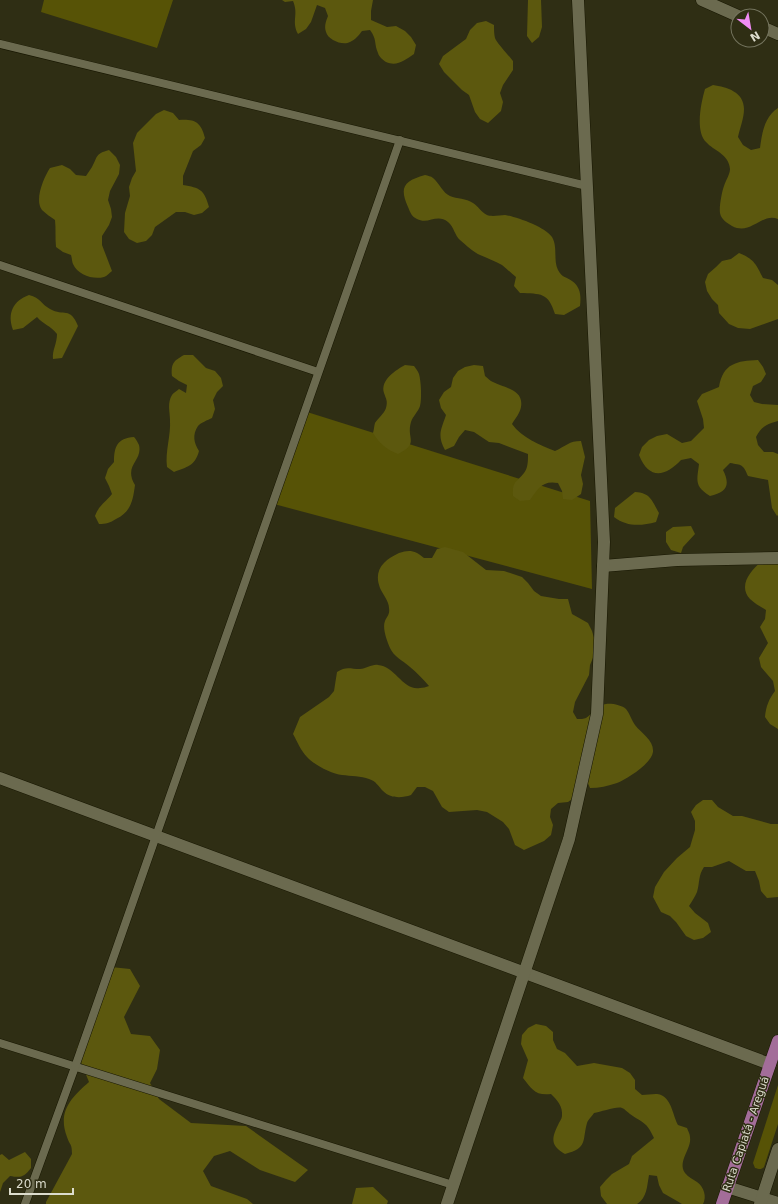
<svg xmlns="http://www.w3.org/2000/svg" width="778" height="1204" font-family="'DejaVu Sans',sans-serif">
	<rect width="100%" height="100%" fill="#2f2e14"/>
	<g fill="#575306">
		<path d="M44,0H173L157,48L41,12Z"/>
		<path d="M307,412L590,501L592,589L274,504Z"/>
		<path d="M778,1085V1124L764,1167C761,1170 759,1169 755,1168L753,1163Z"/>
	</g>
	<g fill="#5c580e">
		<path d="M282,0H373L371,11V20L387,27L396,26L405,31L411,37L416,45L414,54C405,60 397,67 386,62C383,60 379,57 378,53C374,44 377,39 370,30L362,31C359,35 355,40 350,42C343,46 328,40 326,32C324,26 326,21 328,16L325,8L317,5L311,22L306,29L298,34C291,21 299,15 293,1L285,2Z"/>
		<path d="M528,0H541L542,27L539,37L532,43L527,36Z"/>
		<path d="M486,21L494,25C494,30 494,34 495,38C496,42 510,57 513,61V70L503,85L500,93L503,102L501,111L488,123L480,119L475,112L469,95L462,90L444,72L439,64L443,56L466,39L470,30L477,23Z"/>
		<path d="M713,85C727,87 744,92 744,109C744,118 740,128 738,137L743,145L751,150L760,148C762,134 764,117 778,108V219C762,212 751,236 732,226C727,223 721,219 720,213C719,207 722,191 724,186C726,180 730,174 730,169C729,154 714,151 706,142C695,131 701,103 705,89Z"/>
		<path d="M164,110L173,113L179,120C195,119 201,122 205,138L201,145L193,151L183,176V185C200,188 204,189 209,207L202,213L194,215L185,212H176L155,227L152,235L146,241L137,243L129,239L124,232L125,213L130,196L129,187L132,178L136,171L133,143L137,133L156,114Z"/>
		<path d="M109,150L116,157L120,165L119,174L110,191L108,200L111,209L112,217L109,225L102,236V245L112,271C109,273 107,276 104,277C93,280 78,275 73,264C72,262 72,258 71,255L63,252L56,247C55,238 56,229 55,220C51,217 46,214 42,210C34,200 44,177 50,168L62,165L70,169L76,175L86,176C88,173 90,170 92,167C98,156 95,154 109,150Z"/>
		<path d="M425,175C428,176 431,176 433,178C439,183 443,193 450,196C457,199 466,198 473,203C478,206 481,212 487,215C492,217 500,215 505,215C517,217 545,227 552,237C558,247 553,260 558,270C562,278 567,277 572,281C581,287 581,297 580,306L564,315L555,314C548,292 541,294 520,293L514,286L516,277C511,273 507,269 502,265C495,261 487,258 480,255C473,252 466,245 460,240C455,236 454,227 448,222C437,213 428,225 417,219C412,217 410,212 408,207C399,187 404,181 425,175Z"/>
		<path d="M739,253C754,259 756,264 763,278L772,280L778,285V319L750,329L738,328L729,324L719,313L718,305L712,299L707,291L705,282L708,274L716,267L722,261L731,259Z"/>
		<path d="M29,295C41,298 41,304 50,309C64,317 70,306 78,326L62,358L53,359C52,350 57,344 57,334C50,325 44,325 37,317L23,328L13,330C7,313 13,301 29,295Z"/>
		<path d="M184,355H193L206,368L215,371L221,378L223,386L217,392L213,400L215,409L212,418C208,420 200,423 198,426C192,435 194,443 199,451C195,466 187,467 174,472L167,467C165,451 171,436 170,420C170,412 167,403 172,395C173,393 177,391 179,389L186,393L187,385L179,381L172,376C171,364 173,361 184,355Z"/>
		<path d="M758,360L763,367L766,374L761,382L753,386L750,395L754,402L762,404L778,405V421C767,424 762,426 756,437L758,445L764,452H773L778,454V515L777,516L772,508L768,480L748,476C743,464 742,465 730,463L723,470C731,486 726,492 710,496C694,486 697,481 699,464L691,458L681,460C665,477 649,480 639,455L642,447L649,440L657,436L667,434L682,443L691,441L704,428L703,419L697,401L702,394L719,387C723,363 737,361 758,360Z"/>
		<path d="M405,365L414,366C416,369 418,371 419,374C421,381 422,399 420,406C418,412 413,416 411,422C406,439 420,443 398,454C387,450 379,443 373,433C374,430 374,426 375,423C378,418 384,414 386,408C388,401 386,399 384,393C380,380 396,370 405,365Z"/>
		<path d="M474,365L483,366L485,376C488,378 490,381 493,382C504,388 524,389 521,407C520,413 515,419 512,424C522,438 540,445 555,451C566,446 569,441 581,441L585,457L581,475L583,484L581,494L572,500L563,499L562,491L558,483C542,480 538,489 530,500L520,501L513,496C512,481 516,483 524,473C528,468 528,461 528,454L499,443L489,442L474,432L465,430L459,437L454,446L445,450C437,435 441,430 446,415L441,408L439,400L444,392L451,387L453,378L458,371L465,367Z"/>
		<path d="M134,437C136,439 138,443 139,445C143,461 123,465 135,485C133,500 131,512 116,519C110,523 106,524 99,524L95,516C99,505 105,503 112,494L109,486L105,478L108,469L114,462C114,447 117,438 134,437Z"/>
		<path d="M635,492C651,493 652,501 659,513L656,522C641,526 627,527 614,517L615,508Z"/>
		<path d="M691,526L695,534L683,547L681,553L671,550L666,542V532L673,527Z"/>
		<path d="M445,547L463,552L486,570L504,571L522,577L528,583L534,591L541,596L559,599H568L572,614L588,623L592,631L597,648L590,665L589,675L575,702L573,712L577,719C580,719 584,719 586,718C594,713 596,705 606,704C611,703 622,705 626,709C630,714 632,721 635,725C642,734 654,740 653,752C651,764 627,779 617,783C608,786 599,788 590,788L587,781L575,797L568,802L558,803L551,809L550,817L553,825L551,835L544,841L524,850L515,845L509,829L503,822L487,812L477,810L449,812L442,807L433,791L425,787H417L411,795C402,798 391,799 383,791C378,786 376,781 369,779C361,776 351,776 342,775C332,774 314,765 307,757C301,751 297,741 293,734L300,717L329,697L334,691L337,672C346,666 350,669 360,669C366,669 372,664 378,665C395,666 403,691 420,688C423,688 426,687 429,686C423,679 416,672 410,667C402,660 394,657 390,648C387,641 382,628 385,621C387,616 390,615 389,608C389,601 383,595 380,588C373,570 384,560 399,553C410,549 416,551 424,558H432L437,549Z"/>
		<path d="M778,553V729L770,724L765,717C766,706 769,699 775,691L773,681L761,667L759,658L768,643L760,627L765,619L766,610C761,607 754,603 750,599C738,586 750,571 761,562C766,558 773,556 778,553Z"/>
		<path d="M703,800H712L718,807L733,816H742L771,824H778V897L767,898L761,891L759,881L755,871H746L729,861L712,867H704C698,876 700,882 697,892C695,897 692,901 689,906L695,913L708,923L711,932L703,938L694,940L686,936L676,922L670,916L661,912L653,897L655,887L664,872L677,858L690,847L695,830V821L691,812L696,805Z"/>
		<path d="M111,967L130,969L140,986L124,1017L131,1034L150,1036L160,1050L157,1069L150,1083L159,1099L191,1123L246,1126L308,1170L295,1182L260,1170L230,1151L214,1156L203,1171L211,1186L247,1199L253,1204H46V1202L72,1154C72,1143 70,1146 67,1137C57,1111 72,1097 89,1082L76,1050Z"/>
		<path d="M536,1024L546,1026L553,1032V1040L557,1049L565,1053L577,1066L594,1063L622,1068L630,1073L635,1080V1089L642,1095C648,1095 657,1093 661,1095C672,1100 673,1116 678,1125L687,1128C688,1131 690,1134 690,1137C692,1149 677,1161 685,1173C688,1177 693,1179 697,1182C704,1187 707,1197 703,1204H682L677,1201L663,1193L659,1185L657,1176L649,1175C647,1186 647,1198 637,1204H607L601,1196L600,1187L606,1180L612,1174L629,1164L632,1156L654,1138C646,1121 644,1124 630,1114C627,1112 625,1109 622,1108C617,1106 601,1112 594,1113C592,1116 588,1120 587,1123C582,1141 588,1148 565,1154C551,1146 551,1139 558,1125C559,1122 562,1119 562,1116C563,1106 557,1100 551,1094C535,1096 532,1089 523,1078L528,1060L521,1044L522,1035L528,1028Z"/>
		<path d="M25,1152L31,1159V1168C24,1177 21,1178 10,1176L3,1183L0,1192V1155L2,1154L9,1160Z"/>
		<path d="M373,1187L388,1201L387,1204H352L356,1188Z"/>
	</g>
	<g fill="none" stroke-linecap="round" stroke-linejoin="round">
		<g stroke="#171600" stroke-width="9">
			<g id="lane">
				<path d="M0,44L587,186"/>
				<path d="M0,265L318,372"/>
				<path d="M0,1043L453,1185"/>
				<path d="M25,1204L75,1067L400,140"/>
			</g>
		</g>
		<g stroke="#171600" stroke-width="13">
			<g id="street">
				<path d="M702,0L738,16"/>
				<path d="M762,27L778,34"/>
				<path d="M603,566L677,560L778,558"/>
				<path d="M0,778L770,1064"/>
				<path d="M727,1187L778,1203"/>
				<path d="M447,1204L569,839L597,714L604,542L578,0"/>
				<path d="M760,1204L778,1149"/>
			</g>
		</g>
		<g stroke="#171600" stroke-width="13">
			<path id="primary" d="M722,1204L778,1041"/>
		</g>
		<use href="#lane" stroke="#6b6a4f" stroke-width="8"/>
		<use href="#street" stroke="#6b6a4f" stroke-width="12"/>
		<use href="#primary" stroke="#a36d99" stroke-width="12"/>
	</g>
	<g text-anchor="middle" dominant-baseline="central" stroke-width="3" stroke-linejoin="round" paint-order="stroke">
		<g font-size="11" fill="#dcdccd" stroke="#2f2e14">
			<text transform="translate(746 1134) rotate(-71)">Ruta Capiatá - Areguá</text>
		</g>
	</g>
	<g transform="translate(750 28) rotate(149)"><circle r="19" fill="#2f2e14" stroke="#74745e"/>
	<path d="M0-3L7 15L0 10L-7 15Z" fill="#f18bf5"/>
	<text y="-6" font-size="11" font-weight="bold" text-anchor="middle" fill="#dcdccd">N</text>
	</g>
	<path d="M10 1188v6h63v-6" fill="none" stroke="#dcdccd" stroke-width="2"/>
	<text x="16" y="1188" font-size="12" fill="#dcdccd" stroke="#2f2e14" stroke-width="3" paint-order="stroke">20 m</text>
</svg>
